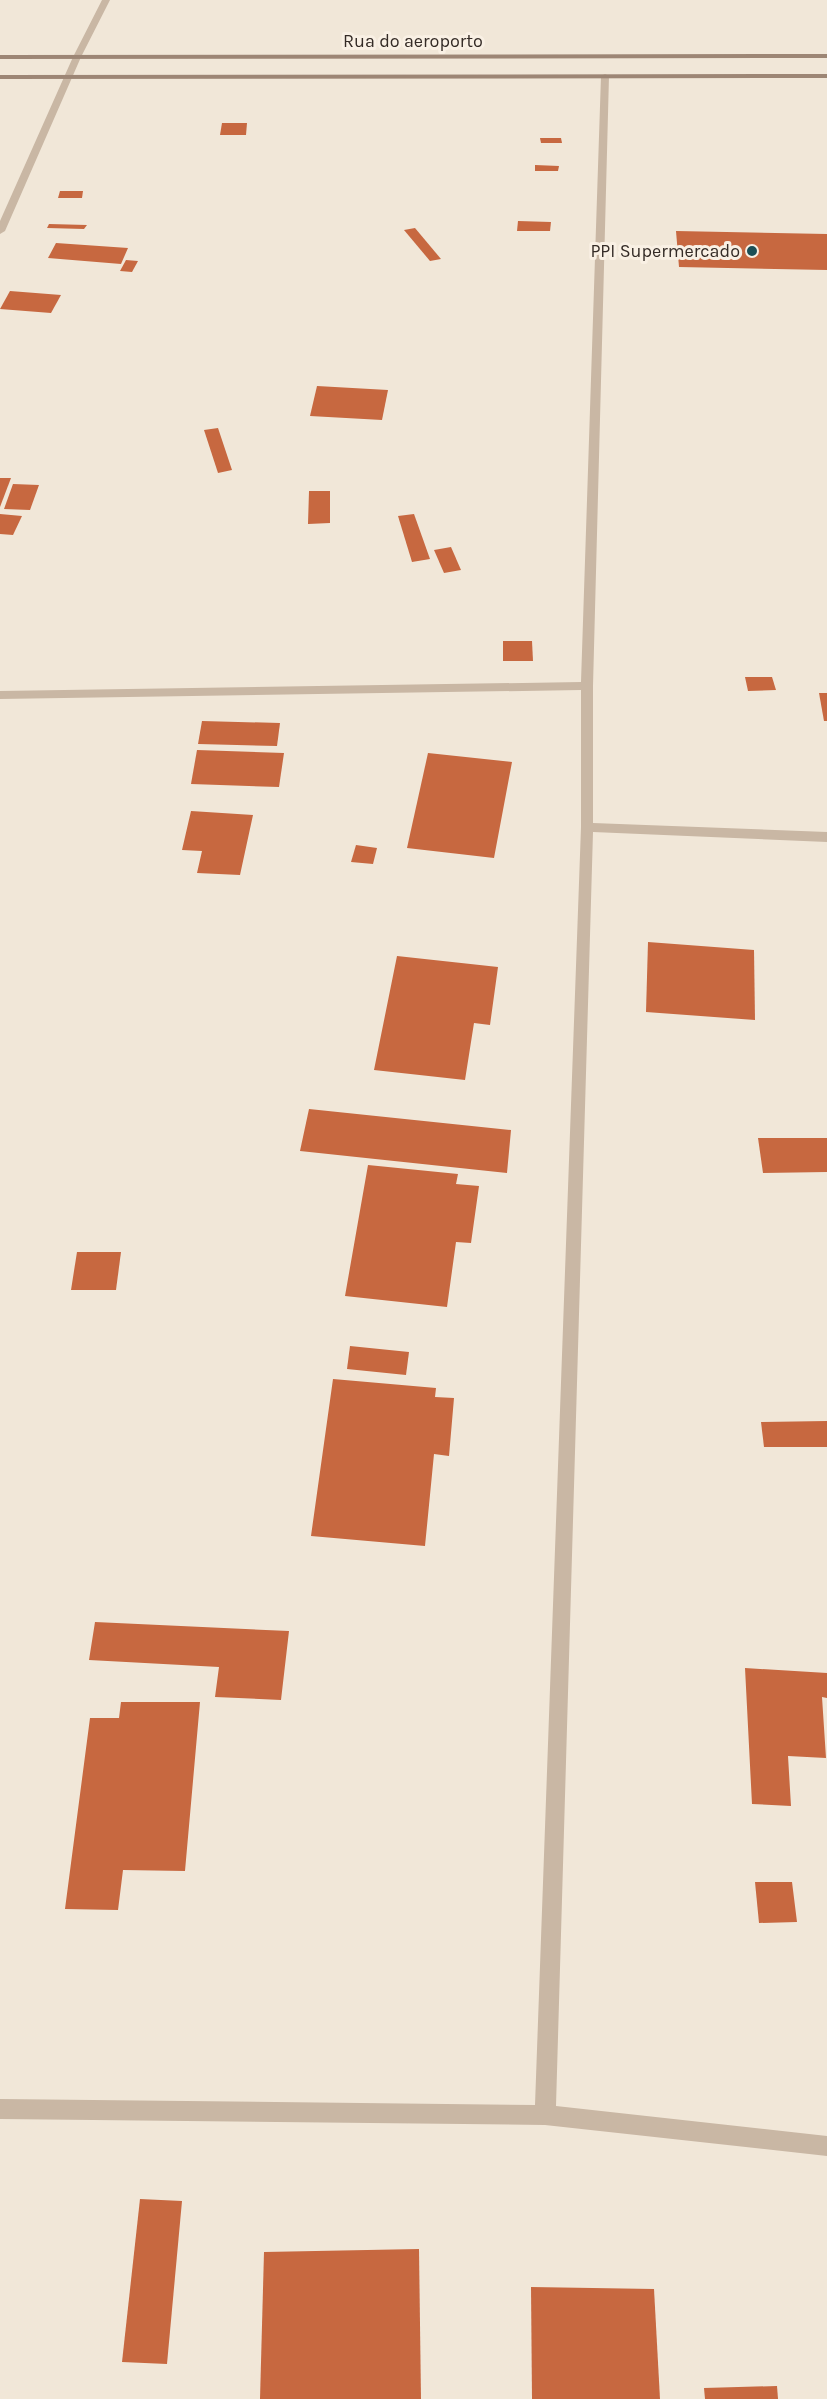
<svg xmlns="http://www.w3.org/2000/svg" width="827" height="2399" font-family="Karla,sans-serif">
	<rect width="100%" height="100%" fill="#f1e7d8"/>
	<g fill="#c76840">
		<path d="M222,123H247L246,135H220Z"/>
		<path d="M540,138H561L562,143H541Z"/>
		<path d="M535,165L559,166L558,171H535Z"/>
		<path d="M60,191H83L82,198H58Z"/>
		<path d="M518,221L551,222L550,231H517Z"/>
		<path d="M49,224L87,225L84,229L47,228Z"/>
		<path d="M415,228L441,259L430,261L404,230Z"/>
		<path d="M676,231L827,234V270L679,267Z"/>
		<path d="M56,243L128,248L121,264L48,258Z"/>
		<path d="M126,260L138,261L132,272L120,271Z"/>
		<path d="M10,291L61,295L51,313L0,309Z"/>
		<path d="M317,386L388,390L382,420L310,416Z"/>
		<path d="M218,428L232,470L218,473L204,430Z"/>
		<path d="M0,478H11L0,507Z"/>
		<path d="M13,484L39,485L30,510L4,509Z"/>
		<path d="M309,491H330V523L308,524Z"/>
		<path d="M0,514L22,516L13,535L0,534Z"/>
		<path d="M414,514L430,559L412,562L398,516Z"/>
		<path d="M451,547L461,570L444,573L434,550Z"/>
		<path d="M503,641H532L533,661H503Z"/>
		<path d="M745,677H772L776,690L748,691Z"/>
		<path d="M819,693H827V721H824Z"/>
		<path d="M202,721L280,723L277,746L198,744Z"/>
		<path d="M197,750L284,753L279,787L191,784Z"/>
		<path d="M428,753L512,762L494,858L407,848Z"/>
		<path d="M191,811L253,815L240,875L197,873L202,851L182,850Z"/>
		<path d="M356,845L377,848L373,864L351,862Z"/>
		<path d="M648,942L754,950L755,1020L646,1012Z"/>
		<path d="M397,956L498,967L490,1025L474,1023L465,1080L374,1070Z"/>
		<path d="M309,1109L511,1130L507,1173L300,1151Z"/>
		<path d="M758,1138H827V1172L763,1173Z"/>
		<path d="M368,1165L458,1174L456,1184L479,1186L471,1243L456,1242L447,1307L345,1296Z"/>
		<path d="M77,1252H121L116,1290H71Z"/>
		<path d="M350,1346L409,1352L406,1375L347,1369Z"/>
		<path d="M333,1379L436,1388L435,1397L454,1398L449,1456L434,1454L425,1546L311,1536Z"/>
		<path d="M827,1421V1447H764L761,1422Z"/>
		<path d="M95,1622L289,1631L281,1700L215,1697L219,1667L89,1660Z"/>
		<path d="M745,1668L827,1673V1698L822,1697L826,1758L788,1756L791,1806L752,1804Z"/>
		<path d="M121,1702H200L185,1871L123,1870L118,1910L65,1909L90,1718H119Z"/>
		<path d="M755,1882H792L797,1922L759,1923Z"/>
		<path d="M140,2199L182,2201L167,2364L122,2362Z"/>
		<path d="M419,2249L421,2399H260L264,2252Z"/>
		<path d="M531,2287L654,2289L660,2399H532Z"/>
		<path d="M777,2386L778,2399H705L704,2388Z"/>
	</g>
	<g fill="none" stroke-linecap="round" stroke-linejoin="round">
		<g fill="#c9b7a4" fill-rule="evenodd">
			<path d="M102,0H110L81,57L5,231L0,234V221L73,57Z"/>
			<path d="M605,74L609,76L593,686V823L827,832V842L593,832L556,2106L827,2136V2156L545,2125L0,2119V2099L535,2105L581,827V690L0,699V691L581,682L601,76Z"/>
		</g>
		<g fill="#9d8675" fill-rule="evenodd">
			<path d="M827,54V58L0,59V55Z"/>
			<path d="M827,74V78L0,79V75Z"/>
		</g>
	</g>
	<circle fill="#1b4f56" stroke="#f9f0e4" stroke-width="2" cx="752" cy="251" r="6"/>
	<g text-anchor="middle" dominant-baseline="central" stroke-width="6" stroke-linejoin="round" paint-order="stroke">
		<g font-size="18" fill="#342b26" stroke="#f9f0e4">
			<text x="413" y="41">Rua do aeroporto</text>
		</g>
		<g font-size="18" fill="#342b26" stroke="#f9f0e4" text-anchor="end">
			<text x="740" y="251">PPI Supermercado</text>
		</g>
	</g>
</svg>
